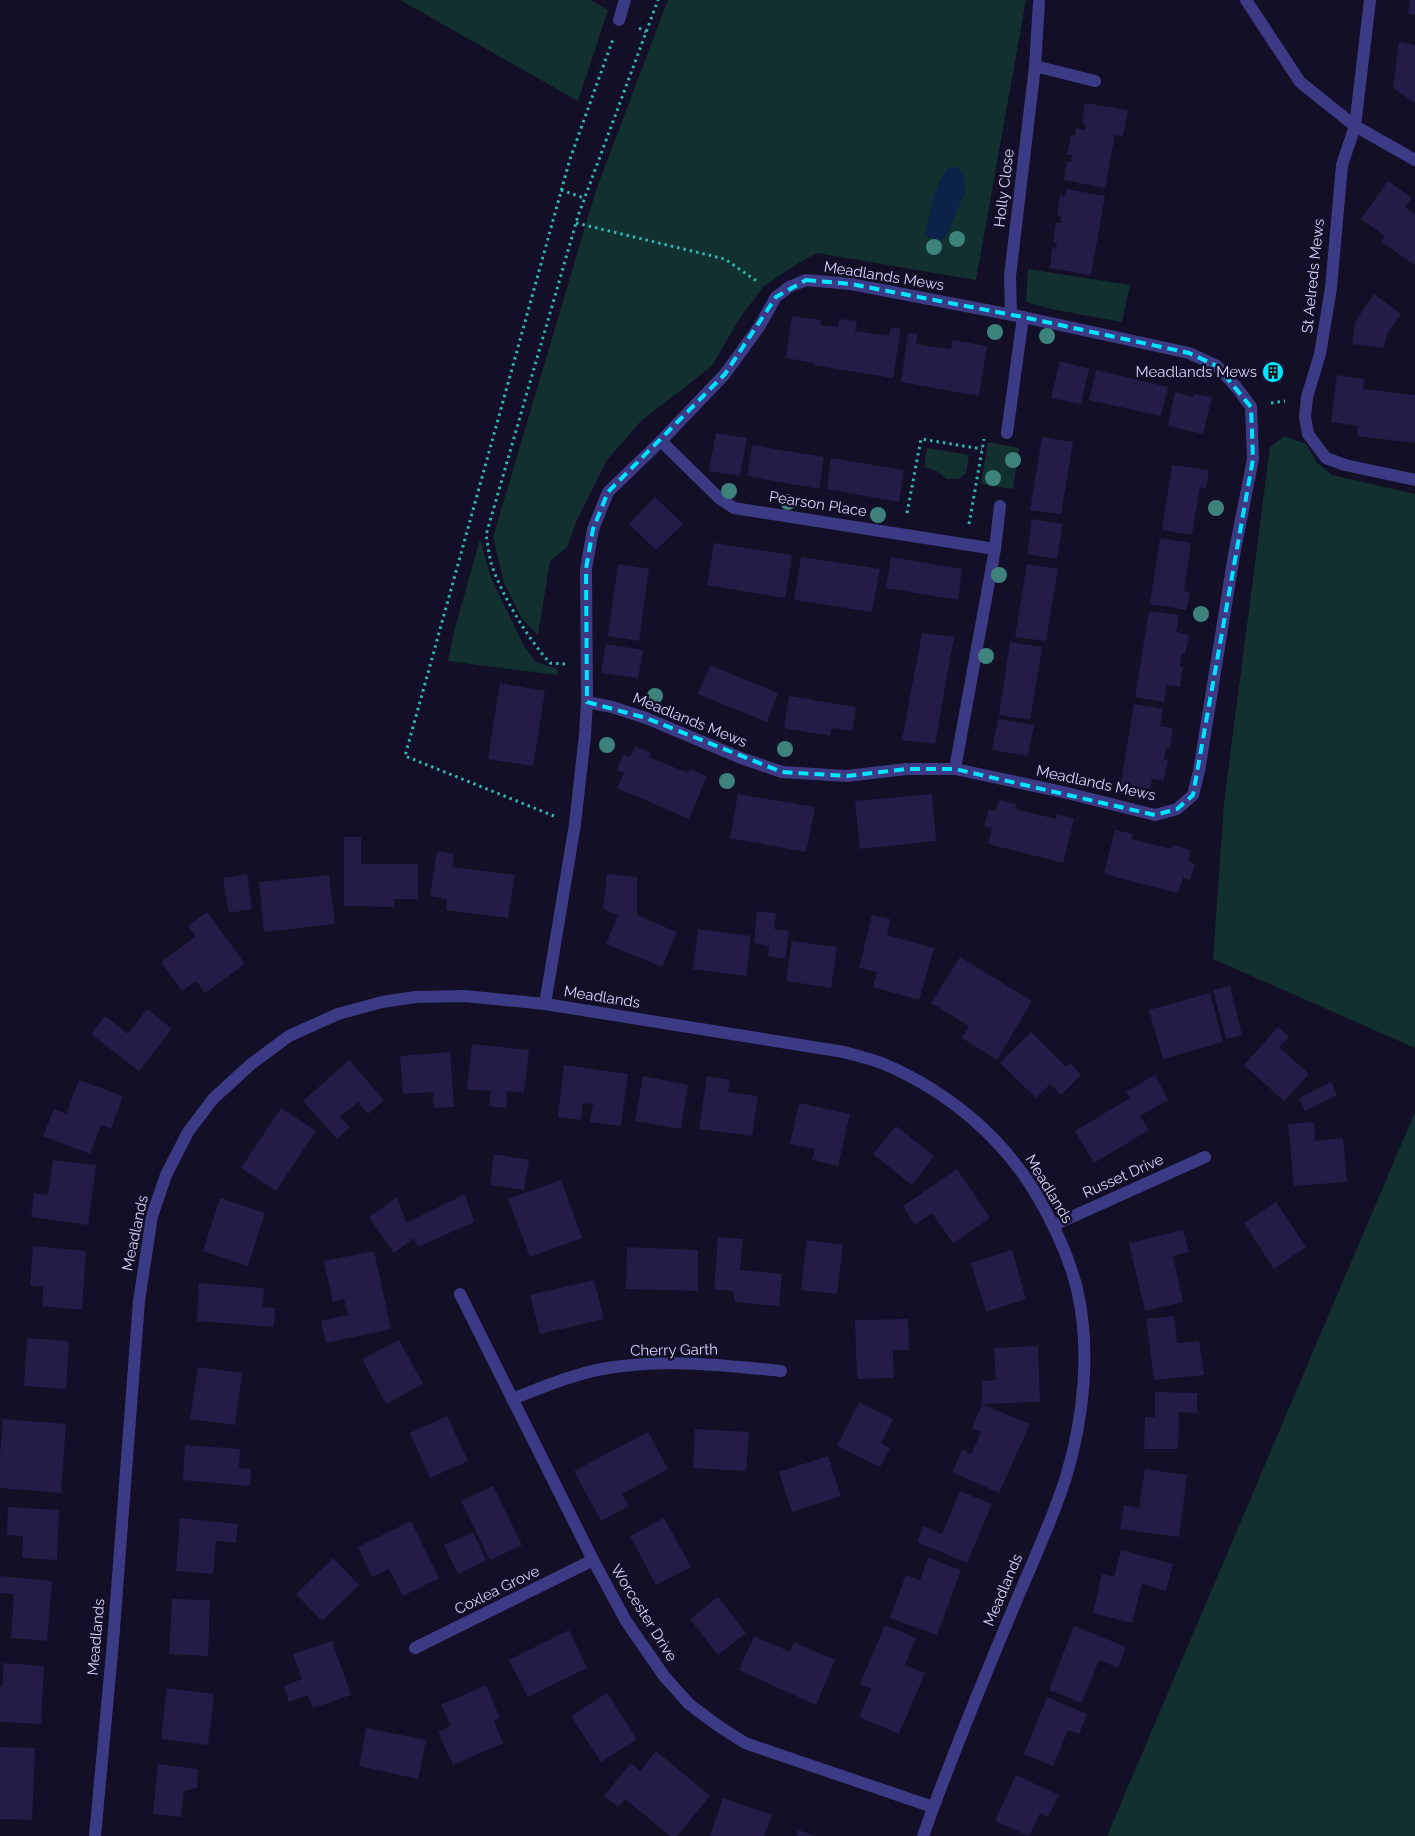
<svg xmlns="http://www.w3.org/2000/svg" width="1415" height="1836" font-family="Raleway,sans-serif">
	<rect width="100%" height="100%" fill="#130f26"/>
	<g fill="#12302f">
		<path d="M400,0H590L608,10L578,101Z"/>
		<path d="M668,0H1026L976,280L817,253L800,262L764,286L739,319L712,366L641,421L607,460L577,520L567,547L550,561L538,635L522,619L504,583L493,537L596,190Z"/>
		<path d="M1028,269L1130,285L1122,322L1051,309L1026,302Z"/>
		<path d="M1284,436L1306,444L1317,463L1332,475L1415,494V1048L1213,959L1224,803L1270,447Z"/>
		<path d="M988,442L1019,448L1013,489L981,484Z"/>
		<path d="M927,448L969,455L966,473L958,479H947L937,471L924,467Z"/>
		<path d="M480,539L491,578L524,646L536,662L557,669L558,675L448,661L454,632Z"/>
		<path d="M1415,1112V1836H1107Z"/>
	</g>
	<path fill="#0c2248" d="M958,167L964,175L965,192L946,237L937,242L925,235C930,213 934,186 948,168Z"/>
	<g fill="#241b47">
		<path d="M1410,0H1415V15L1408,14Z"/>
		<path d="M1399,42L1415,45V103L1393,88Z"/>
		<path d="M1085,103L1128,110L1123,136L1115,135L1105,188L1064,180L1067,162H1071L1072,155H1067L1071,135L1075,136L1076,128L1085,130L1086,124L1082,123Z"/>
		<path d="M1388,181L1412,198L1405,207L1415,214V265L1381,242L1385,236L1361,219Z"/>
		<path d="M1066,189L1105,196L1091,275L1050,268L1052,248L1056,249L1057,243L1053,242L1056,223H1061V217L1057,216L1060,195L1065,196Z"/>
		<path d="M1374,294L1401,314L1387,334L1384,348L1352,344L1355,322Z"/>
		<path d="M792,316L821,320L820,325L838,327L839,319L857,321L855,331L889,336L891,327L901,329L893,378L813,365L814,363L786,358Z"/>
		<path d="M908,333L918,334L916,344L933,347L951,349L952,340L987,346L979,396L901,382Z"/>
		<path d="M1060,361L1089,369L1081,404L1051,398Z"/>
		<path d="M1266,361L1284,364L1281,383L1262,380Z"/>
		<path d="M1096,370L1168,387L1161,416L1089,400Z"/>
		<path d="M1337,375L1364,379L1363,389L1415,395V443L1357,436L1358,426L1331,422Z"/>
		<path d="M1175,392L1193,397L1194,394L1212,397L1203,434L1168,426Z"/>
		<path d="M716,433L747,438L740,476L709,471Z"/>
		<path d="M1042,437L1073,442L1061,514L1030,510Z"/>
		<path d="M752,445L824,457L819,489L747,476Z"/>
		<path d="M831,458L904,470L899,502L827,489Z"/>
		<path d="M1172,465L1209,470L1206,489L1200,487L1192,535L1162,530Z"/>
		<path d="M655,497L683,524L656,550L629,524Z"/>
		<path d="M1032,519L1063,524L1057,559L1027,554Z"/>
		<path d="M1160,538L1191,543L1184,591L1190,592L1186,610L1150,604Z"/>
		<path d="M714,543L792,555L785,598L707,585Z"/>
		<path d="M801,557L880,569L872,612L794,600Z"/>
		<path d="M891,557L962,569L958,600L886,588Z"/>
		<path d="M618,564L649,569L639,641L608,636Z"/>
		<path d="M1027,564L1058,569L1046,641L1015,637Z"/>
		<path d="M1149,611L1179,615L1176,632L1189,635L1185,655L1182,653L1180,660V666L1183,667L1180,687L1167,685L1164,702L1135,697Z"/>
		<path d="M922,633L954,637L935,744L902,740Z"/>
		<path d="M1010,642L1042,647L1030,720L999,715Z"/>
		<path d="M606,644L643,650L638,678L601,673Z"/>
		<path d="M710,665L778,693L767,722L698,694Z"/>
		<path d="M500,683L545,691L533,766L488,759Z"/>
		<path d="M789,696L856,707L852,731L832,728L830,736L784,728Z"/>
		<path d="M1134,704L1163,709L1160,726L1173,728L1170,748L1166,747L1165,754L1164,760H1168L1164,781L1152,779L1149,795L1120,790Z"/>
		<path d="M998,719L1034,725L1028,756L992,750Z"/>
		<path d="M635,746L651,753L649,757L688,773L690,769L707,776L689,819L617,788L624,773L617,770L623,754L630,757Z"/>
		<path d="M738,794L815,807L806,852L730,838Z"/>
		<path d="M932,794L936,841L860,849L855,801Z"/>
		<path d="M999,800L1016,804L1015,809L1056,819L1057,814L1074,819L1063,863L988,844L992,828L984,826L989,809L996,811Z"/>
		<path d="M1115,830L1133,834L1131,839L1172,849L1173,845L1191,850L1188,861L1195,864L1190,880L1183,878L1178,893L1104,874Z"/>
		<path d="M344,837H361V864H418V899H394V907L344,906Z"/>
		<path d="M437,851L454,854L452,867L515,875L508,918L446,910L447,899L430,896Z"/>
		<path d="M247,874L252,909L229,913L223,878Z"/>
		<path d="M607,874L637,877V915L677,932L662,967L606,944L618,915L603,909Z"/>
		<path d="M329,875L335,924L264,932L259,882Z"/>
		<path d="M757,911L776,913L774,929L789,931L785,959L768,956L769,946L754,943Z"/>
		<path d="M207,912L245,964L205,993L196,981L182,991L161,962L196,936L188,926Z"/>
		<path d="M872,915L890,919L887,935L934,948L919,1000L873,987L877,972L859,968Z"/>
		<path d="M698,929L751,936L746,976L693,969Z"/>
		<path d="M792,941L837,947L831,988L786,981Z"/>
		<path d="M960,957L1032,1001L997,1060L962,1038L969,1026L931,1003Z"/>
		<path d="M1230,986L1242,1035L1226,1039L1213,990Z"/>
		<path d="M1210,993L1223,1042L1163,1059L1149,1010Z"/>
		<path d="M147,1009L172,1029L139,1071L91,1034L105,1016L128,1034Z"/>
		<path d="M1278,1027L1289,1037L1279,1047L1309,1074L1284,1101L1244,1065Z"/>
		<path d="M1031,1032L1066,1067L1070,1063L1081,1075L1061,1095L1050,1084L1036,1098L1000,1063Z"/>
		<path d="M472,1044L529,1050L524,1093L507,1091L506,1108L489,1106L491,1091L467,1089Z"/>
		<path d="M450,1052L454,1107L434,1108L433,1092L403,1094L400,1056Z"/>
		<path d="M349,1060L384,1100L368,1114L358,1102L340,1117L350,1127L337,1139L303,1101Z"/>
		<path d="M564,1065L628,1074L621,1126L590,1122L593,1104L583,1103L581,1120L558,1117Z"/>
		<path d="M1155,1075L1168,1100L1140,1116L1149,1130L1094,1163L1075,1131L1130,1098L1126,1092Z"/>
		<path d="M643,1076L688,1085L681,1129L635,1121Z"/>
		<path d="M707,1076L730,1080L728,1092L758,1096L752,1136L699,1129Z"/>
		<path d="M79,1080L123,1096L111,1129L101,1125L90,1154L43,1136L54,1109L66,1114Z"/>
		<path d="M1331,1082L1337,1095L1305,1111L1299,1098Z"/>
		<path d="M799,1103L850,1114L838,1166L812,1160L815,1149L790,1144Z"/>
		<path d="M281,1108L316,1131L276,1191L241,1168Z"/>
		<path d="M1314,1122L1315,1141L1343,1138L1347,1182L1294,1186L1288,1124Z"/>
		<path d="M896,1126L934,1156L912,1185L873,1154Z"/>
		<path d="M494,1154L529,1160L524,1190L490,1185Z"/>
		<path d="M53,1160L96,1165L88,1225L31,1217L34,1193L48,1195Z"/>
		<path d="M957,1169L990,1218L953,1243L932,1213L915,1225L903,1206Z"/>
		<path d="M561,1180L582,1238L530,1257L508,1199Z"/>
		<path d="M465,1194L474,1222L418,1247L414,1238L394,1253L369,1217L397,1197L406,1223Z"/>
		<path d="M220,1198L265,1213L248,1266L203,1251Z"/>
		<path d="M1276,1202L1306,1247L1274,1269L1244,1223Z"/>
		<path d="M1183,1230L1189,1252L1173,1256L1183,1302L1145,1311L1129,1243Z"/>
		<path d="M718,1237L743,1239L740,1270L782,1274L779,1306L735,1302L733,1291L714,1289Z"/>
		<path d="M807,1240L843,1245L837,1294L801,1290Z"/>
		<path d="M33,1246L86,1251L82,1310L42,1306L43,1287L30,1286Z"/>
		<path d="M627,1247L698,1250V1291L626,1289Z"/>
		<path d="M1012,1250L1026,1299L986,1312L971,1263Z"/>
		<path d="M374,1251L391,1329L326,1343L321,1321L348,1315L344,1299L333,1302L324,1261Z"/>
		<path d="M594,1280L604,1319L540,1334L530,1295Z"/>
		<path d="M199,1283L264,1288L262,1307L275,1308L274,1327L197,1321Z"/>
		<path d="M1174,1316L1177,1343L1199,1341L1204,1375L1154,1380L1146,1319Z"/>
		<path d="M908,1319L909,1350H893L894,1378L857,1379L855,1320Z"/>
		<path d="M27,1338L69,1341L66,1389L24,1386Z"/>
		<path d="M399,1340L423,1384L386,1404L362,1359Z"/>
		<path d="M1038,1346L1040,1402L982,1404L1030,1424L999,1493L952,1472L963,1449L971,1455L981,1432L972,1428L982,1404V1381L996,1380L994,1348Z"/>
		<path d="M198,1367L242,1373L235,1425L190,1419Z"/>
		<path d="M1155,1392L1197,1393V1413L1179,1412L1178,1449H1144L1145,1417H1155Z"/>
		<path d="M859,1402L893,1419L881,1443L890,1448L880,1467L837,1446Z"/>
		<path d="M447,1416L468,1461L430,1478L410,1433Z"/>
		<path d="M3,1419L66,1424L61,1493L0,1488V1454Z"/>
		<path d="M695,1429L749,1432L746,1471L693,1468Z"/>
		<path d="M648,1432L668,1469L622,1494L629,1506L601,1521L574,1471Z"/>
		<path d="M185,1445L240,1449L239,1468L251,1469L250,1486L183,1480Z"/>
		<path d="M828,1456L841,1496L792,1512L779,1472Z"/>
		<path d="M1145,1469L1187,1475L1179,1537L1120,1529L1124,1505L1139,1508Z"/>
		<path d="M493,1486L522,1545L490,1560L461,1501Z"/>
		<path d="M960,1491L992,1504L967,1563L917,1542L924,1526L942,1534Z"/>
		<path d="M8,1507L59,1510L57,1560L22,1558L23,1536L7,1535Z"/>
		<path d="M180,1518L238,1524L236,1543L216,1541L213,1574L176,1571Z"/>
		<path d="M664,1518L691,1567L656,1585L630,1536Z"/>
		<path d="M411,1521L439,1578L403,1596L389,1569L372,1577L358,1547Z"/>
		<path d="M473,1532L486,1560L458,1574L444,1545Z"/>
		<path d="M1121,1550L1173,1564L1166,1591L1142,1584L1132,1623L1093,1613L1102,1574L1114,1577Z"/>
		<path d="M333,1558L359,1585L322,1621L296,1594Z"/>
		<path d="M928,1558L961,1570L937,1635L890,1618L906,1575L920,1580Z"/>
		<path d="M0,1576L52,1581L47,1641L11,1638L14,1594L0,1593Z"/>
		<path d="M718,1597L746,1633L718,1655L690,1619Z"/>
		<path d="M172,1599L210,1600L208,1656L169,1654Z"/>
		<path d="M885,1625L916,1638L905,1665L925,1673L899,1734L859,1717L871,1689L860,1684Z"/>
		<path d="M1074,1626L1126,1647L1118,1668L1099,1660L1082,1703L1049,1690Z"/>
		<path d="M569,1630L587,1668L528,1697L509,1660Z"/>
		<path d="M754,1636L790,1652L794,1642L835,1660L816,1705L739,1670Z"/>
		<path d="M332,1641L351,1695L313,1708L308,1695L289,1702L284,1686L302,1679L293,1654Z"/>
		<path d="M4,1663L44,1666L41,1724L0,1722V1686L2,1687Z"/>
		<path d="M486,1685L500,1718L494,1721L503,1743L453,1765L438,1732L451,1726L441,1705Z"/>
		<path d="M167,1688L214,1694L208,1745L161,1739Z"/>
		<path d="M607,1693L637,1739L601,1762L571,1716Z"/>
		<path d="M1047,1697L1087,1714L1079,1734L1068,1730L1053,1766L1024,1754Z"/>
		<path d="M366,1728L426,1740L418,1779L359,1766Z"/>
		<path d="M0,1747L35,1748L32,1820L0,1819Z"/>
		<path d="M656,1751L710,1796L677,1836H670L625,1799L618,1807L604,1796L631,1763L640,1771Z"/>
		<path d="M158,1764L198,1769L197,1788L184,1791L181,1817L153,1814Z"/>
		<path d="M1016,1775L1059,1795L1048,1817L1040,1813L1029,1836L995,1821Z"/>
		<path d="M723,1798L772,1815L764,1836H710Z"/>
		<path d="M798,1830L816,1836H797Z"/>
	</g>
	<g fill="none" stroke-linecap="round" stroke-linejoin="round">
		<g stroke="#2fb8b0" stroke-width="3" stroke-dasharray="2.5 4" stroke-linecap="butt">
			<path d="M639,28L646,32"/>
			<path d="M561,190L584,198"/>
			<path d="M576,223L725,259L758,282"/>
			<path d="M1271,403L1285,401"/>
			<path d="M907,513L921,439L982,449"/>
			<path d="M969,524L984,439"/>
			<path d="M565,664L550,663C528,639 503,597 492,566C489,556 488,545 486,535L578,216L658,0"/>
			<path d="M554,816L405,756L570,159L613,39"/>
		</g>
		<g stroke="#3d3a85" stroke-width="12">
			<path d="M1246,0L1300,82L1355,126L1415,160"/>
			<path d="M1370,0L1355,126L1342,165L1331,288L1320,354L1307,397L1305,417L1308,434L1326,458L1345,465L1415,480"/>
			<path d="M619,20L625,0"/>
			<path d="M1035,66L1039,2"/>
			<path d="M1011,314L1010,276L1035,66L1095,81"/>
			<path d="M1007,433L1023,317"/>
			<path d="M661,441L719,498L734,508L995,549"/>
			<path d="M955,769L995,549L1000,506"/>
			<path d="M545,1004L575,824L585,735L587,702L586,569L593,529L608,492L661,441L725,374L759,327L776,297L789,287L806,280L851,284L1023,317L1189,353L1217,366L1238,389L1251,407L1253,459L1234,555L1199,771L1193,795L1177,809L1155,815L1063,792L955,769H906L847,776L782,772L741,758L646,718L612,707L587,702"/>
			<path d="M1054,1225L1205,1157"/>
			<path d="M460,1294L593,1560L626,1621L664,1676L689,1704L717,1725L745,1743L933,1807"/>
			<path d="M512,1399C541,1388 571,1375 602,1369C662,1358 722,1365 781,1371"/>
			<path d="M415,1648L593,1560"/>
			<path d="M95,1836L113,1642L139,1301L152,1216L166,1175L188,1132L213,1099L250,1065L289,1036L338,1014L382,1002L416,997L465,996L545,1004L844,1052C858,1056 872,1059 884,1064C949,1092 1004,1138 1039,1199C1055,1227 1069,1257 1077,1289C1091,1349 1084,1418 1066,1477C1052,1522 1030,1567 1012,1611C981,1685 950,1760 923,1836"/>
		</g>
	</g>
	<g fill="#3d827b">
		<circle cx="957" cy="239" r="8"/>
		<circle cx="934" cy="247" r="8"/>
		<circle cx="995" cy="332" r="8"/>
		<circle cx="1047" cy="336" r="8"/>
		<circle cx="1013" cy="460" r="8"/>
		<circle cx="993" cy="478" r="8"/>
		<circle cx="729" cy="491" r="8"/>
		<circle cx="788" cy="502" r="8"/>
		<circle cx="1216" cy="508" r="8"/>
		<circle cx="878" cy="515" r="8"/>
		<circle cx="999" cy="575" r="8"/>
		<circle cx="1201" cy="614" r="8"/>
		<circle cx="986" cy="656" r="8"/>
		<circle cx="655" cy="696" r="8"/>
		<circle cx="607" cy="745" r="8"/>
		<circle cx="785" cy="749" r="8"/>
		<circle cx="727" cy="781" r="8"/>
	</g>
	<path fill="none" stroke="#00e5ff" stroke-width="4" stroke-dasharray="10 6" stroke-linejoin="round" d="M806,280L851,284L1023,317L1189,353L1217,366L1251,407L1253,459L1193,795L1177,809L1155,815L955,769H906L847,776L782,772L646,718L587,702L586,569L593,529L608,492L725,374L776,297Z"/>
	<defs>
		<g id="building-disc" transform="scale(1.125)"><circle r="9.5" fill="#00e5ff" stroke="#130f26"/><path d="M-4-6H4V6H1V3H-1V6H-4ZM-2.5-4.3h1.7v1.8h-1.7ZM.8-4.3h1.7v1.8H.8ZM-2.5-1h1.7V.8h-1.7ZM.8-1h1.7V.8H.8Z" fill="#111"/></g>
	</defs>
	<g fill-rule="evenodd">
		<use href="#building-disc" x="1273" y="372"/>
	</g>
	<g text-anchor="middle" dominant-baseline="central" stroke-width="5" stroke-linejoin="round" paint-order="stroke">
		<g font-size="15" fill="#d9d4ff" stroke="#130f26">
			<text transform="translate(1004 188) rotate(-83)">Holly Close</text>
			<text transform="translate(884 276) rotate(9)">Meadlands Mews</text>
			<text transform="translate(1313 276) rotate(-84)">St Aelreds Mews</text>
			<text transform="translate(818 504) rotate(9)">Pearson Place</text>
			<text transform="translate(690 720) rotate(22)">Meadlands Mews</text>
			<text transform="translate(1096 783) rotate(12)">Meadlands Mews</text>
			<text transform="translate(602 997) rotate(9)">Meadlands</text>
			<text transform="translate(1123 1176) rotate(-24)">Russet Drive</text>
			<text transform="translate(1049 1189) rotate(59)">Meadlands</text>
			<text transform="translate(135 1233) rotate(-78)">Meadlands</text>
			<text transform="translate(674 1350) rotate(-1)">Cherry Garth</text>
			<text transform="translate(497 1590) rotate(-26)">Coxlea Grove</text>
			<text transform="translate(1003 1590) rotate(-67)">Meadlands</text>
			<text transform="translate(644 1613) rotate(58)">Worcester Drive</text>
			<text transform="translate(96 1637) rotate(-85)">Meadlands</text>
		</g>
		<g font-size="15" fill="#d9d4ff" stroke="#130f26" text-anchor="end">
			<text x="1257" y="372">Meadlands Mews</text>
		</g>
	</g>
</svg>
